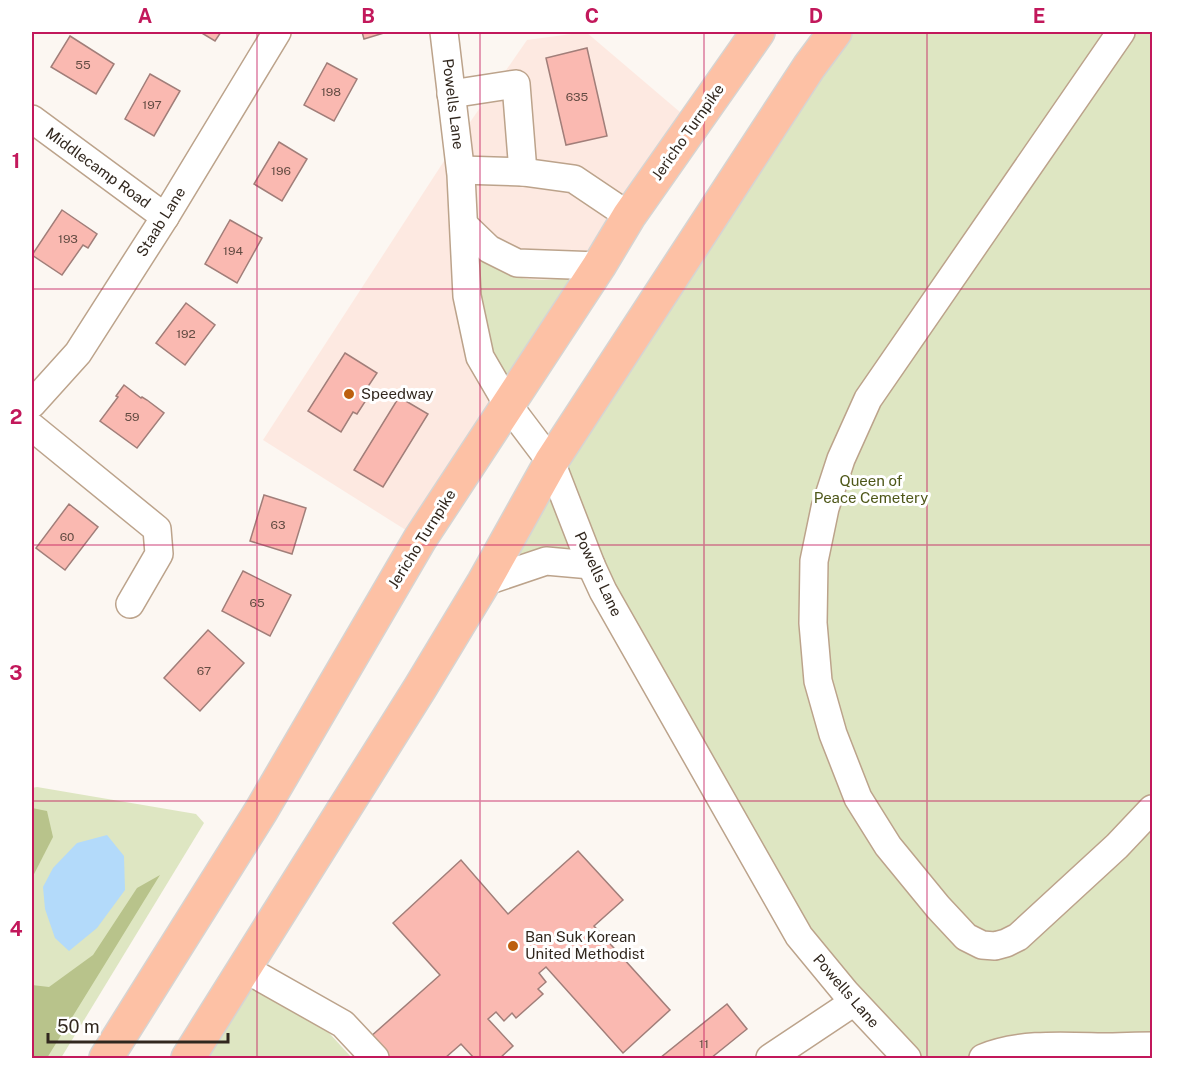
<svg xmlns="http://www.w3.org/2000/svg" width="1184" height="1090" font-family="'Public Sans',sans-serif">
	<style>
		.commercial { fill: #fde9e1 }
		.green { fill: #dee6c2 }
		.forest { fill: #b8c38b }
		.water { fill: #b3dafa }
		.building { fill: #fab9b1; stroke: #a17e79; stroke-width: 1.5 }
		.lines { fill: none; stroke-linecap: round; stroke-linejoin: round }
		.minor-casing { stroke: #bca38b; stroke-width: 30 }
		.major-casing { stroke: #d6d4d2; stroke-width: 36 }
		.minor { stroke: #fff; stroke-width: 27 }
		.major { stroke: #fdc1a5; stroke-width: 33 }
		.grid { fill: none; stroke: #c2185b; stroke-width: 1.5; stroke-opacity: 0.55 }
		.poi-dot { fill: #bc5f0e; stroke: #fff; stroke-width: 2 }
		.labels { text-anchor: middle; stroke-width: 6; stroke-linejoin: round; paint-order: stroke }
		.number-label { font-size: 12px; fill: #634c43 }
		.street-label { font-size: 15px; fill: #31271e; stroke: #fff }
		.poi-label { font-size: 15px; fill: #31271e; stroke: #fff; text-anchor: start }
		.park-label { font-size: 15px; fill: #4e5719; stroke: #fff }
		.neatline { fill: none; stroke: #c2185b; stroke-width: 2 }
		.grid-label { font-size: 20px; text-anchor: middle; font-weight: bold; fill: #c2185b }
	</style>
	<rect width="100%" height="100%" fill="#fcf7f2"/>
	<path class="commercial" d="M586,32L694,124L420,539L263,440L457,141L527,40Z"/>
	<g class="green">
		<path d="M835,32H1152V1058H907L846,993L603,591L551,462Z"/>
		<path d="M474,247C481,254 489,264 498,269C523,284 550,280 577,277L506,387L487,352Z"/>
		<path d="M550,474L582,560L491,576Z"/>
		<path d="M37,787L196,814L204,823L61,1058H32V788Z"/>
		<path d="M236,981L320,1023L352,1058H188Z"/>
	</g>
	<g class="forest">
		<path d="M32,808L47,811L53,837L32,878Z"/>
		<path d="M160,875L47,1058H32V985L49,987L93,955L137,888Z"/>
	</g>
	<path class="water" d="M107,835L124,856L125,890L97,928L69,951L55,938L45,909L43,887L53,868L77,843Z"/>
	<g class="building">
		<path d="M200,32H221L215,41Z"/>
		<path d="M362,32H384V33L364,39Z"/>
		<path d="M70,36L114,64L96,94L51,67Z"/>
		<path d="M587,48L607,136L566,145L546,58Z"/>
		<path d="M327,63L357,79L334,121L304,105Z"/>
		<path d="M150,74L180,91L154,136L125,119Z"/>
		<path d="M279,142L307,159L282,201L254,184Z"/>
		<path d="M62,210L97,234L88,248L83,245L62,275L32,255Z"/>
		<path d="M230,220L262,238L237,283L205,264Z"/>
		<path d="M186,303L215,325L185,365L156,343Z"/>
		<path d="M345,353L377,373L365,391L370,394L357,414L353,412L341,432L308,411Z"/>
		<path d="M124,385L141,398L142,397L147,400L164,413L137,448L100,421L118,397L116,396Z"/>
		<path d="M399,397L428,414L383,487L354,470Z"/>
		<path d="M264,495L306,508L292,554L250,541Z"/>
		<path d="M69,504L98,527L65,570L36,548Z"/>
		<path d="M243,571L291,595L270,636L222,611Z"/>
		<path d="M208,630L244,663L200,711L164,678Z"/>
		<path d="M578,851L623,900L594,926L670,1010L623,1053L546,967L539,973L546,982L538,989L543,994L516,1018L512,1013L504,1021L496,1012L488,1019L513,1046L500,1058H474L461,1044L445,1058H387L369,1038L440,975L393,923L461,860L508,914Z"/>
		<path d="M727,1004L747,1029L711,1058H660Z"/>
	</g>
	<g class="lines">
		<defs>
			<g id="minor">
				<path d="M444,32L461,175L467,296L480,357L508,405L551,462L591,565L603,591L799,936L846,993L907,1058"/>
				<path d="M1121,32L868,399L841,459L825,508L814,561L813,623L818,681L833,734L858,798L888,846L938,907L966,937L982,945L995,946L1006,943L1018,937L1117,846L1152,809"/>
				<path d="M451,94L516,84L523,172"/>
				<path d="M32,119L165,217"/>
				<path d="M461,170L523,172L574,179L629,216"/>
				<path d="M464,225L489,249L517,263L599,266"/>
				<path d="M32,404L78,353L165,217L277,32"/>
				<path d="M32,427L157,529L159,554L130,604"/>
				<path d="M484,582L546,561L591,565"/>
				<path d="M244,968L343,1024L375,1058"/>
				<path d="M770,1058L854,1002"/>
				<path d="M983,1058C1019,1043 1063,1046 1102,1047C1119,1047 1136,1046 1152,1046"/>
			</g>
			<g id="major">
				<path d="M106,1058L261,811L420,539L599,266L629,216L758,32"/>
				<path d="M188,1058L420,688L484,582L551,462L809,67L835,32"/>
			</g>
		</defs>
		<use href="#minor" class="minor-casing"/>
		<use href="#major" class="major-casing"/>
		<use href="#minor" class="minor"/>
		<use href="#major" class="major"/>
	</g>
	<path class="grid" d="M257,32V1058M480,32V1058M704,32V1058M927,32V1058M32,289H1152M32,545H1152M32,801H1152"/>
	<g class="poi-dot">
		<circle cx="349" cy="394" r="6"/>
		<circle cx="513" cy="946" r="6"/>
	</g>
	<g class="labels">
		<g class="number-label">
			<text x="83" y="69">55</text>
			<text x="331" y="96">198</text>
			<text x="577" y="101">635</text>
			<text x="152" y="109">197</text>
			<text x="281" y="175">196</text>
			<text x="68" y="243">193</text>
			<text x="233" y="255">194</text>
			<text x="186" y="338">192</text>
			<text x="132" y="421">59</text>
			<text x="278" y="529">63</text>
			<text x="67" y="541">60</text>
			<text x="257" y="607">65</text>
			<text x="204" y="675">67</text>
			<text x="704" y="1048">11</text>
		</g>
		<g class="street-label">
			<text transform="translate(453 104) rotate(83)" y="5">Powells Lane</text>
			<text transform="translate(688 132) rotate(-55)" y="5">Jericho Turnpike</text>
			<text transform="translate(98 168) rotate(36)" y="5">Middlecamp Road</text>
			<text transform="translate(161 222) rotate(-58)" y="5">Staab Lane</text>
			<text transform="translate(422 539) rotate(-58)" y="5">Jericho Turnpike</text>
			<text transform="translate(598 574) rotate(65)" y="5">Powells Lane</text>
			<text transform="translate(846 991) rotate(49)" y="5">Powells Lane</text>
		</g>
		<g class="poi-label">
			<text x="361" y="399">Speedway</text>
			<text x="525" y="942">Ban Suk Korean<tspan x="525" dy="17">United Methodist</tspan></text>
		</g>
		<g class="park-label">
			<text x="871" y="486">Queen of<tspan x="871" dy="17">Peace Cemetery</tspan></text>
		</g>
	</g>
	<rect width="1184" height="1090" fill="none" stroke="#ffffff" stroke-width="66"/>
	<path d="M48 1033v9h180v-9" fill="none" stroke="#31271e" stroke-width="3"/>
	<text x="57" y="1033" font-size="18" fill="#31271e" stroke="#ffffff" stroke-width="4.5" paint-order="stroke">50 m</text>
	<rect x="33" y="33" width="1118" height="1024" class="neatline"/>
	<g class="grid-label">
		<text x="145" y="23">A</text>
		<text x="368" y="23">B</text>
		<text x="592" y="23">C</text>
		<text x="816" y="23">D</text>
		<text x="1039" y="23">E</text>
		<text x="16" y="168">1</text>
		<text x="16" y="424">2</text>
		<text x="16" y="680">3</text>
		<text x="16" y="936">4</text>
	</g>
</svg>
